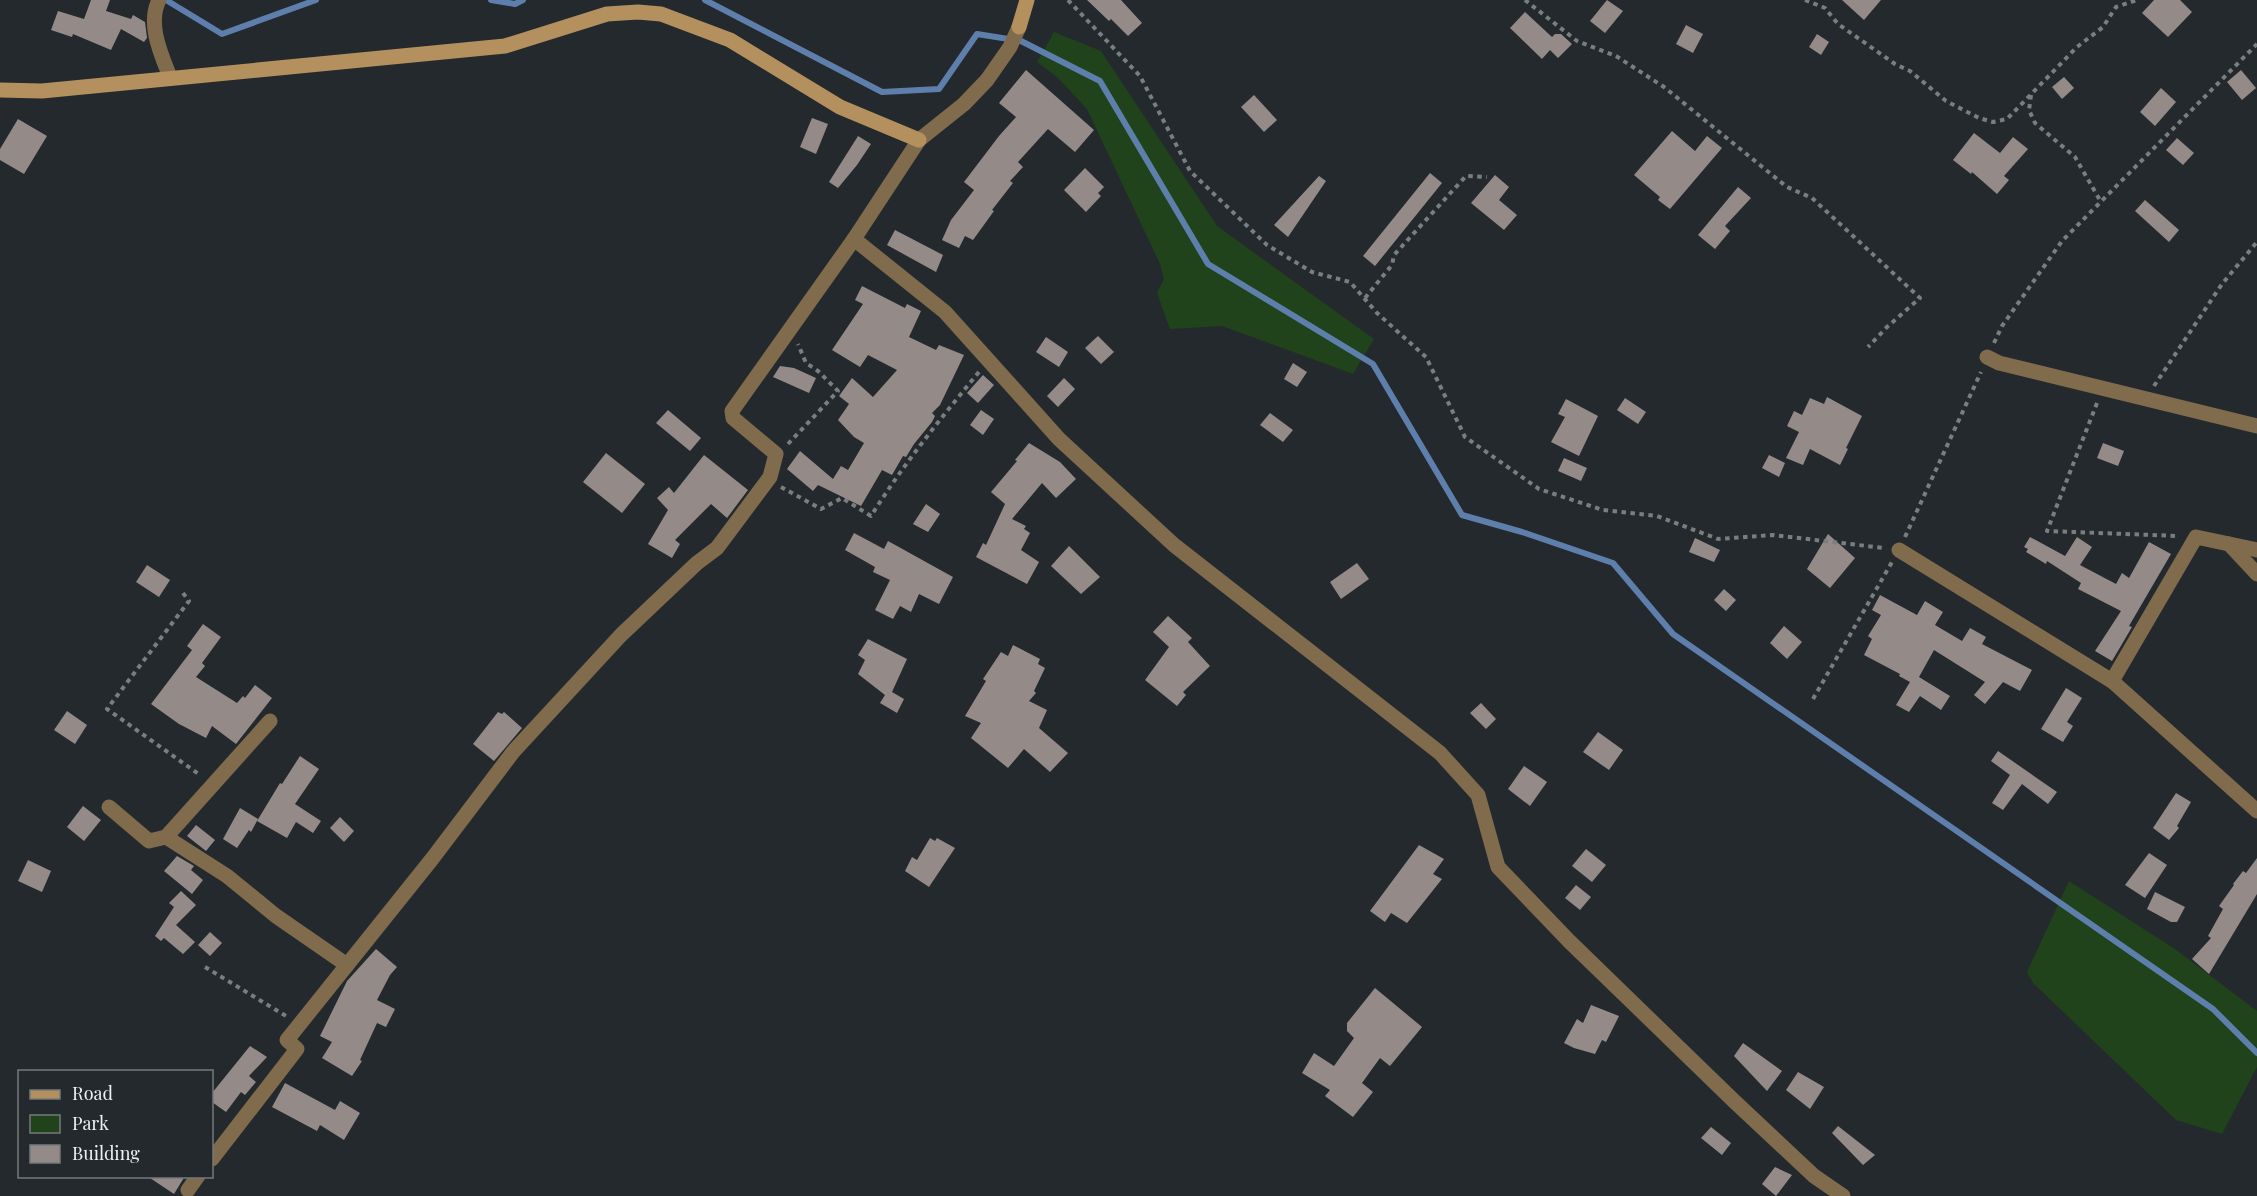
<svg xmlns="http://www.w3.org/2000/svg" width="2257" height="1196" font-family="'Playfair Display',serif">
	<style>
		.green { fill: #20431c }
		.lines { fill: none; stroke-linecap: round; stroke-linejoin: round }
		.stream { stroke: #5e7fac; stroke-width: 6 }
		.building { fill: #948b89 }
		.path { stroke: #797e81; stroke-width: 4; stroke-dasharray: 4.5 4.5; stroke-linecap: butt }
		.street { stroke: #806b4c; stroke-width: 15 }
		.secondary { stroke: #b3905e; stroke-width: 15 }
	</style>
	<rect width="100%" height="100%" fill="#24292d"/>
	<g class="green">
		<path d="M1054,32L1101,51L1217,226L1374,339L1353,374L1222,326L1170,329L1157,293L1164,279L1160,264L1087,109L1057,77L1037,62Z"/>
		<path d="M2069,881L2175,949L2257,1011V1067L2222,1134L2176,1120L2033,983L2027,972Z"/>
	</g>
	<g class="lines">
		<g class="stream">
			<path d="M166,0L222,34L316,0"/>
			<path d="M491,0L515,4L523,0"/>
			<path d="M705,0L882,92L939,89L977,34L1021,41L1100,81L1208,264L1373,364L1462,515L1522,532L1613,563L1673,634L2213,1009L2257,1053"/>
		</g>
	</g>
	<g class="building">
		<path d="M91,0H110L106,11L131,19L133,15L145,22L147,38L144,42L121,29L111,50L73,34L72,37L51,30L58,11L84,19Z"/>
		<path d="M1087,0H1121L1142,23L1128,36L1111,19L1109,21Z"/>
		<path d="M1607,0L1623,11L1605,33L1590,21Z"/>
		<path d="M1842,0H1881L1864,20Z"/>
		<path d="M2154,0H2180L2192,12L2168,37L2142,13Z"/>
		<path d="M1525,12L1552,37L1555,34H1561L1572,44L1558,58L1550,50L1542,59L1510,28Z"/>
		<path d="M1686,25L1703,34L1693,53L1676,44Z"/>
		<path d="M1817,34L1829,42L1821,55L1809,47Z"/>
		<path d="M1026,70L1094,130L1075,152L1048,129L1018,162L1023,167L1010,181L1013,183L992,210L994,211L973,240L965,236L959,248L942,240L951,220L974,190L964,182L999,136L1016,117L999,103Z"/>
		<path d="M2241,70L2256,88L2242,100L2227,82Z"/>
		<path d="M2064,77L2074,88L2062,99L2052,87Z"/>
		<path d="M2161,88L2176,102L2155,126L2140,112Z"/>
		<path d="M1254,95L1277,120L1264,132L1241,107Z"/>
		<path d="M812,118L828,124L816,154L800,147Z"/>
		<path d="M18,119L47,136L24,174L0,160V149Z"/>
		<path d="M1672,131L1695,151L1707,136L1722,148L1670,209L1658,200L1660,197L1634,175Z"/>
		<path d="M1974,133L2000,153L2013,137L2028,149L2004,176L2009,180L1997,194L1972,172L1971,174L1953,160Z"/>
		<path d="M858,136L871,144L857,165L838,188L829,182Z"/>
		<path d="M2177,138L2194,153L2183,165L2166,150Z"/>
		<path d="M1085,168L1104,187L1098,193L1101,196L1086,212L1064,190Z"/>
		<path d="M1430,173L1442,183L1375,266L1363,256Z"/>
		<path d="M1495,175L1509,187L1499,200L1517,215L1504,230L1471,203Z"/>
		<path d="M1319,176L1326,181L1288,237L1274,225Z"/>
		<path d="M1738,187L1751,198L1725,226L1730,231L1715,249L1698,235Z"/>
		<path d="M2145,200L2179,230L2169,242L2135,211Z"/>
		<path d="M895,230L943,255L936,272L887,245Z"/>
		<path d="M862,286L905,308L907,304L921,311L909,337L936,350L939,345L964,355L940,405L932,413L935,416L932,422L914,444L906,457L903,456L892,475L882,470L861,506L818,485L813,491L787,469L800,451L833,479L841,466L848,470L864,443L854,437L838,420L849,404L839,396L852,378L873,397L897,370L868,355L860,367L832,350L863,304L855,300Z"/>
		<path d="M1098,336L1114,352L1101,364L1085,348Z"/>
		<path d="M1046,337L1068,352L1059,367L1036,352Z"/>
		<path d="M1293,363L1307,372L1297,387L1284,379Z"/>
		<path d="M780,366L794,368L816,378L809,393L773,377Z"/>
		<path d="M983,375L994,385L978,403L967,393Z"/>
		<path d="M1064,378L1075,389L1058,407L1047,396Z"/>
		<path d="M1827,397L1862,416L1846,448L1848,449L1840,465L1810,449L1803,465L1786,458L1799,432L1787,426L1794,411L1802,415L1810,398L1824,404Z"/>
		<path d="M1625,398L1646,412L1638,424L1617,410Z"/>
		<path d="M1566,399L1598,416L1579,456L1551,442L1565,417L1558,414Z"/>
		<path d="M668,410L701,438L690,451L656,423Z"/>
		<path d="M981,410L994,419L983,435L970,425Z"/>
		<path d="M1270,413L1293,430L1283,442L1260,425Z"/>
		<path d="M1029,443L1060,462L1076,479L1056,498L1042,483L1012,519L1026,526L1024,529L1030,533L1021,550L1039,562L1027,584L976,557L983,543L986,545L1005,504L991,492L1017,461L1015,460Z"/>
		<path d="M2103,443L2124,451L2118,466L2097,458Z"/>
		<path d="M606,453L645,484L622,513L583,482Z"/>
		<path d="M704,455L748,490L727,518L711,504L675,540L680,544L672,558L648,544L668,510L657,498L669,487L674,493Z"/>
		<path d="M1769,455L1785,463L1779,477L1762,468Z"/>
		<path d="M1564,458L1587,468L1581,481L1558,471Z"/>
		<path d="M926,504L940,514L928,532L913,524Z"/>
		<path d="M854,533L884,549L888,541L953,577L939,604L919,594L911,612L900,606L893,619L875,610L890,580L873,572L875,567L845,550Z"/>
		<path d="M1828,534L1855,558L1830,588L1807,569Z"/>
		<path d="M2030,537L2065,556L2077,537L2092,547L2080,565L2116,584L2122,573L2129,578L2149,542L2171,554L2129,626L2132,627L2112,661L2095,651L2121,611L2078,589L2081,583L2047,561L2046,564L2026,552L2028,549L2024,547Z"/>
		<path d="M1695,538L1720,550L1714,562L1689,552Z"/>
		<path d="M1069,546L1100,577L1081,594L1051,566Z"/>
		<path d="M1357,563L1369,579L1341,599L1330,582Z"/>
		<path d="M147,565L170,580L159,597L136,582Z"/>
		<path d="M1724,589L1736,600L1726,611L1714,600Z"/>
		<path d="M1880,595L1917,615L1925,601L1943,612L1935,625L1962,641L1970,628L1986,637L1982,644L2032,670L2020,691L2003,682L1985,704L1974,695L1985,682L1934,650L1919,677L1950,696L1941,710L1920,696L1909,712L1896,705L1910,682L1899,676L1900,674L1864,655L1872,639L1868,636L1881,615L1872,610Z"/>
		<path d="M1168,616L1192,638L1188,642L1210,666L1183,692L1186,695L1177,706L1145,680L1169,647L1153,632Z"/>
		<path d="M203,624L221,637L202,663L205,666L196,677L237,703L243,696L245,698L255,685L272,698L236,744L212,726L206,738L179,724L151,704L192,650L187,646Z"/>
		<path d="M1784,626L1802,642L1787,659L1770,643Z"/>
		<path d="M868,639L907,659L892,692L904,699L897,713L880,703L885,695L858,674L865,660L858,655Z"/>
		<path d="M1013,645L1040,659L1038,664L1045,668L1034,691L1036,693L1029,701L1047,710L1039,728L1068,753L1050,772L1024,749L1008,768L971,738L981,723L965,716L986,681L983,679L1001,652L1008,656Z"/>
		<path d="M2066,688L2082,698L2067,722L2073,726L2063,742L2041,729Z"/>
		<path d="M1481,703L1496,719L1486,729L1470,713Z"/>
		<path d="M67,711L87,725L75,744L54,730Z"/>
		<path d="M498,712L502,714L504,712L522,728L494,761L473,744Z"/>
		<path d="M1598,732L1623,750L1609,770L1583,752Z"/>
		<path d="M1998,751L2057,792L2048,804L2022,784L2003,810L1992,803L2010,775L1991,761Z"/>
		<path d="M300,756L319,769L295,804L321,821L313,833L296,822L287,838L257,821L280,783L282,784Z"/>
		<path d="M1524,766L1547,782L1530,806L1508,789Z"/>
		<path d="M2176,793L2191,802L2177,826L2179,828L2169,840L2153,828Z"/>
		<path d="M83,806L101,820L84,841L67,827Z"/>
		<path d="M240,808L258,819L251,832L249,830L237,848L223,839Z"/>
		<path d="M340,817L354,831L344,842L330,828Z"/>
		<path d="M196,825L215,840L206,851L187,836Z"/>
		<path d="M930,838L935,841L937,838L955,848L929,887L905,871L912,857L917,860Z"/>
		<path d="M1419,845L1444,859L1433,874L1442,879L1407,923L1391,913L1385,922L1370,911Z"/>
		<path d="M1586,849L1606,865L1592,882L1572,866Z"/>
		<path d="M2149,853L2167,865L2145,898L2125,885Z"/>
		<path d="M177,856L194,866L191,870L203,880L192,894L164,871Z"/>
		<path d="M2257,858V894L2209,974L2192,959L2211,938L2208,936L2223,909L2219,906L2234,885L2233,884L2243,871L2246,873Z"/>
		<path d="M28,860L51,871L42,892L18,881Z"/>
		<path d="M1576,885L1591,897L1580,910L1565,898Z"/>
		<path d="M181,891L196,905L176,925L195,942L183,954L164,938L161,941L155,936L174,907L169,903Z"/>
		<path d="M2155,892L2185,907L2177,922H2171L2147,909Z"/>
		<path d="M210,932L222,943L210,956L198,945Z"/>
		<path d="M376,949L397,967L390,975L377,1000L395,1009L386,1027L377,1023L360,1060L362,1061L352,1076L322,1058L332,1042L320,1036L347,981Z"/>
		<path d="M1375,988L1422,1027L1390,1066L1380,1058L1362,1083L1373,1092L1353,1117L1325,1096L1330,1090L1302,1073L1314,1053L1334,1066L1354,1038L1347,1031V1023Z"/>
		<path d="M1591,1005L1619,1016L1606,1042L1602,1040L1595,1054L1574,1048L1564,1043L1577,1019L1583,1023Z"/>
		<path d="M1743,1043L1782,1071L1767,1091L1734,1056Z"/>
		<path d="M250,1046L267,1057L249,1076L256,1082L245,1095L241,1092L226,1112L212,1102V1093Z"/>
		<path d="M1798,1072L1824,1087L1810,1109L1786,1090Z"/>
		<path d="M285,1083L335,1110L340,1101L360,1113L344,1140L320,1125L317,1131L272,1107Z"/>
		<path d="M1838,1126L1875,1155L1863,1165L1832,1133Z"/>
		<path d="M1711,1127L1731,1143L1722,1155L1701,1138Z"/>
		<path d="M1775,1167L1792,1175L1776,1196L1762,1184Z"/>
		<path d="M147,1176H185L174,1194Z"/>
	</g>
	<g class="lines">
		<g class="path">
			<path d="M1068,0L1140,76L1190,171L1267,245L1312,272L1350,282L1377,313L1426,357L1465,437L1539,489L1603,510L1657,516L1718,539L1773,535L1884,548"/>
			<path d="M1525,0L1577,41L1616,56L1664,87L1787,187L1812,198L1920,298L1887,327L1868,347"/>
			<path d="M1805,0L1825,8L1838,24L1895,64L1910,71L1946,101L1979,118L1993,122L2007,119L2077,47L2103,27L2116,7L2137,0"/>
			<path d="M2031,95L2029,110L2035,123L2075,157L2101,202"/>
			<path d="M1365,298L1392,265L1394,255L1466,176L1487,177"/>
			<path d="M1994,343L2002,326L2062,241L2257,44"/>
			<path d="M2154,386L2222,284L2257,242"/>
			<path d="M2097,403L2047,531L2178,536"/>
			<path d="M788,444L838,391L818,371L806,363L798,344"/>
			<path d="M781,487L821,509L842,498L871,516C903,465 940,419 979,372"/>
			<path d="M1905,537L1981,372"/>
			<path d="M183,593L189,601L107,709L200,775"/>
			<path d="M1813,699L1892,562"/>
			<path d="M205,967L286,1016"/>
		</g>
		<g class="street">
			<path d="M159,0C147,24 161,54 170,77"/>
			<path d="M854,239L945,312L1059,439L1174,545L1440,753L1478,795L1498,867L1569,941L1734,1101L1814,1176L1843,1196"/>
			<path d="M1987,357L1999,363L2257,426"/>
			<path d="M2229,544L2257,574"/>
			<path d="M1899,550L2112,681L2257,811"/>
			<path d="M2112,681L2196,537L2257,550"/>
			<path d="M109,807L149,841L166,837L227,876L276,916L347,965"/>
			<path d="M166,837L270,721"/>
			<path d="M212,1159L297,1049L287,1040L432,859L513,752L621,635L697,563L717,548L770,477L776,454L733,418L732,411L854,239L919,140L964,104L987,80L1010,47L1019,27"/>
			<path d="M188,1190L198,1176"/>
		</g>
		<g class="secondary">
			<path d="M1019,27L1027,0"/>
			<path d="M0,90L42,91L505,46L607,14L638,12L661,14L730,40L840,107L919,140"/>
		</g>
	</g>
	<rect x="18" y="1070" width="195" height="108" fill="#24292d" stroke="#74797c" stroke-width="1.5"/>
	<rect x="30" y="1090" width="30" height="9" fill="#b3905e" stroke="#74797c" stroke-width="1.5"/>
	<text x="72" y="1100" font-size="18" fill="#ecf0f3">Road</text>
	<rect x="30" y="1115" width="30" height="18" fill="#20431c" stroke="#74797c" stroke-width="1.5"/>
	<text x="72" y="1130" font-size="18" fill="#ecf0f3">Park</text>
	<rect x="30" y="1145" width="30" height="18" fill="#948b89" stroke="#74797c" stroke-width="1.5"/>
	<text x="72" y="1160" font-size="18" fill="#ecf0f3">Building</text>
</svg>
